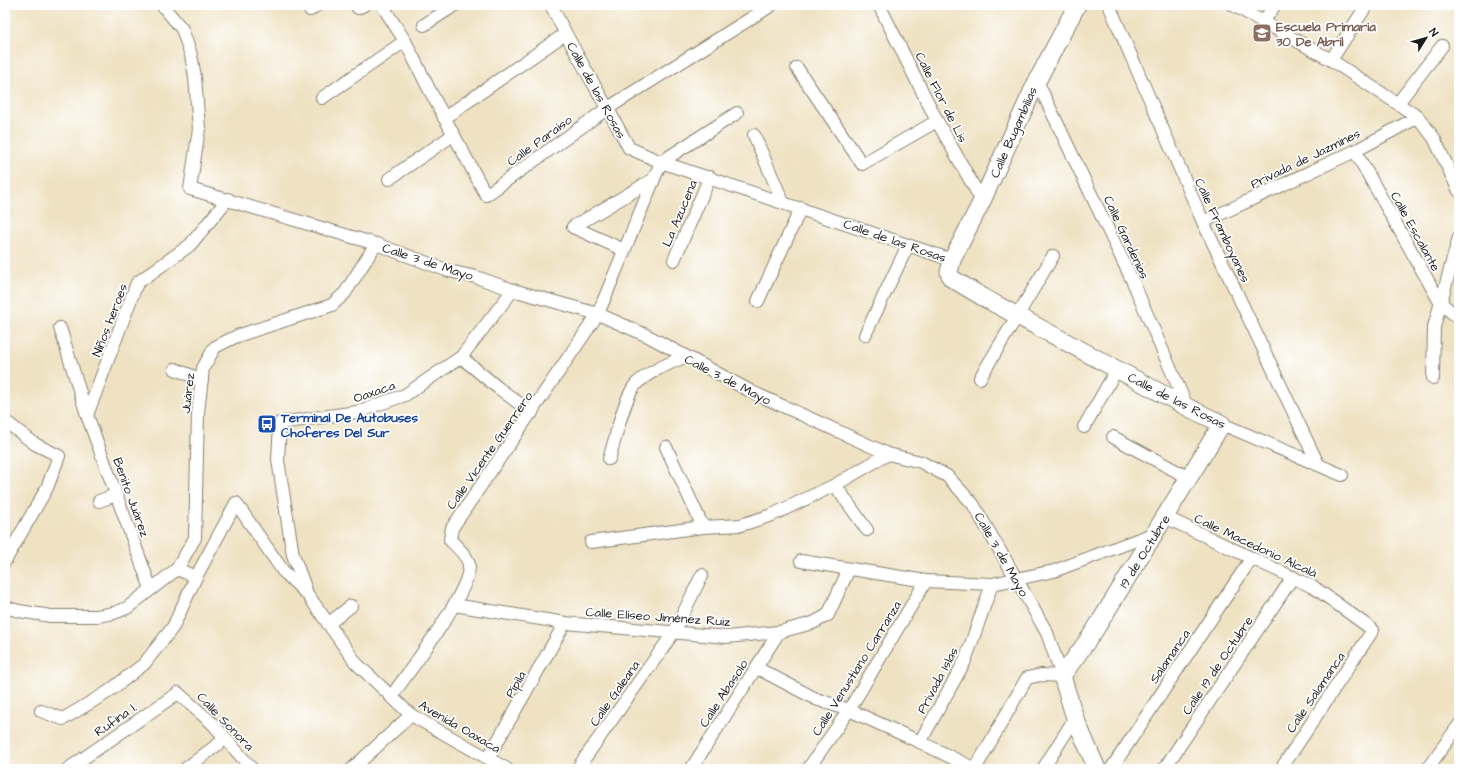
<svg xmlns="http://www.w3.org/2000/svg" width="1464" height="774" font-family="'Architects Daughter',sans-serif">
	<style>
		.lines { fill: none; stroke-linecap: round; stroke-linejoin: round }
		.street-casing { stroke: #867f70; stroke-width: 14 }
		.secondary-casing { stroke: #867f70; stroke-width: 19 }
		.street { stroke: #fff; stroke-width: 12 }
		.secondary { stroke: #fff; stroke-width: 17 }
		.labels { text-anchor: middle; stroke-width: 3.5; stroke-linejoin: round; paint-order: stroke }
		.education-label { font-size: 13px; font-weight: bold; fill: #785e54; stroke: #fff; text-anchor: start }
		.street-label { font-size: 13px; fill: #1c1c1c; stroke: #fff }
		.transit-label { font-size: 13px; font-weight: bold; fill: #164399; stroke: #fff; text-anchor: start }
	</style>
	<rect width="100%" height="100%" fill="#fff"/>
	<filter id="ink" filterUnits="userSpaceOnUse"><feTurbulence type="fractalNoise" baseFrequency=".025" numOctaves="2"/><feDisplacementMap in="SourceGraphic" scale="8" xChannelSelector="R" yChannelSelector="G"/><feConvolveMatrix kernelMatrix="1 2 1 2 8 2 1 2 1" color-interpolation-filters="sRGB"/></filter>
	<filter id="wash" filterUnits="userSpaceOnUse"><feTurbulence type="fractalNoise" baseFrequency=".012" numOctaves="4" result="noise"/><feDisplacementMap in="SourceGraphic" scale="16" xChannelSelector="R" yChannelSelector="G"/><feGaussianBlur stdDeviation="0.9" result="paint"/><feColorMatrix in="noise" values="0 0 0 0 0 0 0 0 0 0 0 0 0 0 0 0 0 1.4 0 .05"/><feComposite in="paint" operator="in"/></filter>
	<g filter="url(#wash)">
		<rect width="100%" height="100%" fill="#efe2c3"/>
	</g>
	<g filter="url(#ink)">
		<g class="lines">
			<defs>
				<g id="street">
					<path d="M162,5L182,29L191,55L195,77L199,129L190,189L376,244L449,271L476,277L513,290L598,314L648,336L752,392L888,454L921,462L947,476L973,504L1017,580L1047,633L1062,676L1041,675L1027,678L975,769"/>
					<path d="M356,5L358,8L364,5"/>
					<path d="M382,5L405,41L428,87L486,195L608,108L772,5"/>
					<path d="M551,5C575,54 604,100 629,148L661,162L952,260"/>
					<path d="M879,5L937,121L982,201"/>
					<path d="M1109,5L1203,222L1318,464"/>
					<path d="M1233,5L1331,60L1418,117L1434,138L1459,191"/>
					<path d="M310,10L317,5"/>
					<path d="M1263,22L1275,5"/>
					<path d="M424,25L455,5"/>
					<path d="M1331,60L1367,5"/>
					<path d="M797,68L862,164L937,121"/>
					<path d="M1037,81L1133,282L1187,407"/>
					<path d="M322,98L405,41"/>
					<path d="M1398,103L1442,46"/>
					<path d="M444,118L565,34"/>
					<path d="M754,135L783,202"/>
					<path d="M1355,151L1440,302L1459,319"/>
					<path d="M389,179L453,135"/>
					<path d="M1203,222L1355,151L1418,117"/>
					<path d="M573,227L654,179"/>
					<path d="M573,227L624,250"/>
					<path d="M674,260L710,177"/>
					<path d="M758,301L801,208"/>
					<path d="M60,328L87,415L151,589"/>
					<path d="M865,335L908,245"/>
					<path d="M461,357L497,387L532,413"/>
					<path d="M175,369L202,380"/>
					<path d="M980,378L1053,256"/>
					<path d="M1433,378L1434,327L1459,237"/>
					<path d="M87,415L137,283L190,245L228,199"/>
					<path d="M5,421L35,444L59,456L47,488L5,561"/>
					<path d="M1222,424L1342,475"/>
					<path d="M1084,427L1117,369"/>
					<path d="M1113,437L1189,478"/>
					<path d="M666,447L703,527"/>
					<path d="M609,459C615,441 624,397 636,384C650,371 668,364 684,357"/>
					<path d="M835,485L867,530"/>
					<path d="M99,501L116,495"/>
					<path d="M1165,517L1315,588L1373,630L1281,769"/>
					<path d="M591,542L703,527L741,525L772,515L835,485L888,454"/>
					<path d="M801,561L926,581L992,584L1054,571L1155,533"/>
					<path d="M177,569L195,538L198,413L203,368L215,347L237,336L332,305L345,293L376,244"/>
					<path d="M306,590L293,555L278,460L280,423L357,412L405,395L461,357L513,290"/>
					<path d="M454,605L565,623L727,637L757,634L779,632L813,623L828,615L849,569"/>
					<path d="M5,607L19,611L51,616H97L114,613L127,608L177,569L196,577"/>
					<path d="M328,624L351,606"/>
					<path d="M757,668L816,699L849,710L920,742L975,769"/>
					<path d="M391,697C408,672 471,592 469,565C468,556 456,546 450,540L452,528L598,314L661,162L737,113"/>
					<path d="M41,711L63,719L108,692L144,664L173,627L196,577L236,503L283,571L308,595L356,663L411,715L507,769"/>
					<path d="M920,742L965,661L992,584"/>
					<path d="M488,758L565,623"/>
					<path d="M68,769L178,693L213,724L252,769"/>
					<path d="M185,769L225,739"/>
					<path d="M352,769L411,715"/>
					<path d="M577,769L674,632L702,575"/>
					<path d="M691,769L779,632"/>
					<path d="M808,769L849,710L926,581"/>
					<path d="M1043,769L1075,718"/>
					<path d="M1111,769L1251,559"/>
					<path d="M1164,769L1293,577"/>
					<path d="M1427,769L1459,725"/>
				</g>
				<path id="secondary" d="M1077,5L1037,81L982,201L952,260L949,272L951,278L986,299L1187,407L1222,424L1093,633L1062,676L1075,718L1097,769"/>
			</defs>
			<use href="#street" class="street-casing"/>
			<use href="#secondary" class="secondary-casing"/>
			<use href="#street" class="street"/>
			<use href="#secondary" class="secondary"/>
		</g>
	</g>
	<defs>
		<symbol id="school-square" viewBox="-11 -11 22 22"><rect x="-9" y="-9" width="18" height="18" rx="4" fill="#8d6e63" stroke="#fff"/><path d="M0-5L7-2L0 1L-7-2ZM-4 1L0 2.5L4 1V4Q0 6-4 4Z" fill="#fff"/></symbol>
		<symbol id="bus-square" viewBox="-11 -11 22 22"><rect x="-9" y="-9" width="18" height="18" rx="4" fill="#1a4fb4" stroke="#fff"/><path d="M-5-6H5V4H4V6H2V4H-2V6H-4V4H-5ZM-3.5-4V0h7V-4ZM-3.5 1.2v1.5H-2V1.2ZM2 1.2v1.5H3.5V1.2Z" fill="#fff"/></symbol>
	</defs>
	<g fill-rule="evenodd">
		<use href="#school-square" x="1251" y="22" width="22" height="22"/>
		<use href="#bus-square" x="256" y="413" width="22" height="22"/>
	</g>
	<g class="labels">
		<g class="education-label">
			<text x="1276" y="31">Escuela Primaria<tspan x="1276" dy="15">30 De Abril</tspan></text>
		</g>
		<g class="street-label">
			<text transform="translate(597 90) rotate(61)" y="5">Calle de las Rosas</text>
			<text transform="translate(942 97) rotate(63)" y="5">Calle Flor de Lis</text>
			<text transform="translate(1013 132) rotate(-66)" y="5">Calle Bugambilias</text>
			<text transform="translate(539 140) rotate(-36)" y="5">Calle Paraíso</text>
			<text transform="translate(1305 158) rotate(-26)" y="5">Privada de Jazmines</text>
			<text transform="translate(679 213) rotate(-67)" y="5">La Azucena</text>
			<text transform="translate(1223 230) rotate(65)" y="5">Calle Framboyanes</text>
			<text transform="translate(1416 231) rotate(61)" y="5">Calle Escalante</text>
			<text transform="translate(1127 237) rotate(65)" y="5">Calle Gardenias</text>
			<text transform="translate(895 240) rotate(19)" y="5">Calle de las Rosas</text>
			<text transform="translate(428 261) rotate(18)" y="5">Calle 3 de Mayo</text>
			<text transform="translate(109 320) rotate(-69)" y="5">Niños heroes</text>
			<text transform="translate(728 379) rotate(27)" y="5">Calle 3 de Mayo</text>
			<text transform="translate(374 391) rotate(-19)" y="5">Oaxaca</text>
			<text transform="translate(187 393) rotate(-84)" y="5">Juárez</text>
			<text transform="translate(1177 400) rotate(27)" y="5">Calle de las Rosas</text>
			<text transform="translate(489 450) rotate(-55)" y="5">Calle Vicente Guerrero</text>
			<text transform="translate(132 497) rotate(70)" y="5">Benito Juárez</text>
			<text transform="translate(1256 545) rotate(25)" y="5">Calle Macedonio Alcalá</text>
			<text transform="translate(1144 551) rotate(-58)" y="5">19 de Octubre</text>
			<text transform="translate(1002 554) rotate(60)" y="5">Calle 3 de Mayo</text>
			<text transform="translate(658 616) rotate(4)" y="5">Calle Elíseo Jiménez Ruiz</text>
			<text transform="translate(1169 656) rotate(-56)" y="5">Salamanca</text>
			<text transform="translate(1217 665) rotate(-56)" y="5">Calle 19 de Octubre</text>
			<text transform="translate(856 668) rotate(-58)" y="5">Calle Venustiano Carranza</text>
			<text transform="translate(937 680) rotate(-62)" y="5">Privada Islas</text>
			<text transform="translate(515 684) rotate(-60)" y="5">Pípila</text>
			<text transform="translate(1315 692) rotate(-56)" y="5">Calle Salamanca</text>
			<text transform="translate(614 693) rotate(-55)" y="5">Calle Galeana</text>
			<text transform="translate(723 693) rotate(-57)" y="5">Calle Abasolo</text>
			<text transform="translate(115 719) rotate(-35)" y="5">Rufina l.</text>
			<text transform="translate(226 721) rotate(46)" y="5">Calle Sonora</text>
			<text transform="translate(460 726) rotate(30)" y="5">Avenida Oaxaca</text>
		</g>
		<g class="transit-label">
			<text x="281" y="422">Terminal De Autobuses<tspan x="281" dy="15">Choferes Del Sur</tspan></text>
		</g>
	</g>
	<rect width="1464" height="774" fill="none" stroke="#fff" stroke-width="20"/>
	<g transform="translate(1426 38) rotate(53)" stroke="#ffffff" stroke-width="3" paint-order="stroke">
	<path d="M0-3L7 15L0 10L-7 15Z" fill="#1c1c1c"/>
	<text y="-6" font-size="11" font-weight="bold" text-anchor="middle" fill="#1c1c1c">N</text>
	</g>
</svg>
